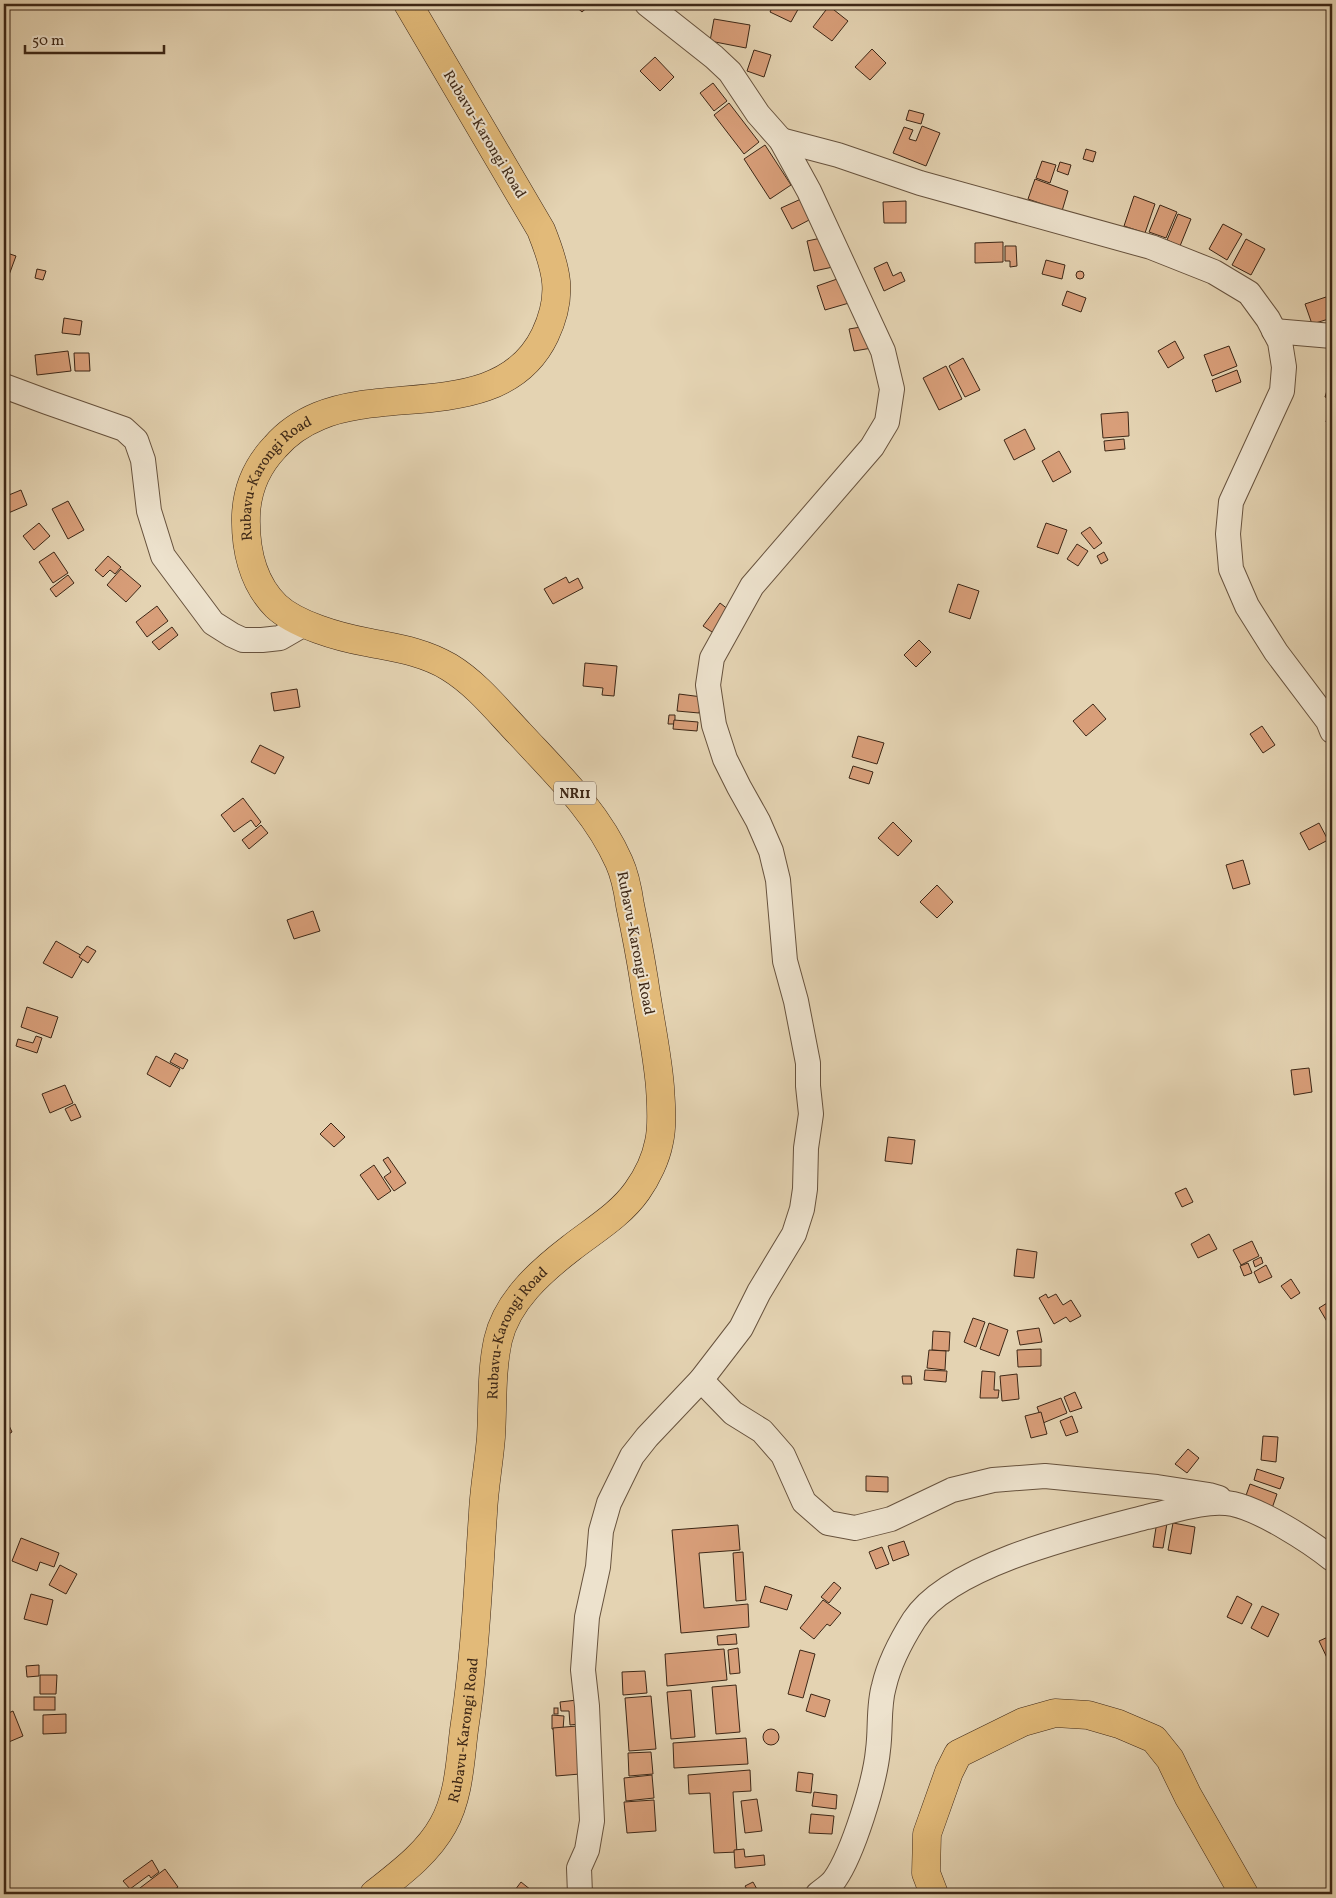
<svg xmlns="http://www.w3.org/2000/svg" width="1336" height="1898" font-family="Vollkorn,serif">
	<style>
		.building { fill: #d89e79; stroke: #3d2716 }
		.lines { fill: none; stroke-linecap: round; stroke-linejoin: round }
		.minor-casing { stroke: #67523d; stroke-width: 26 }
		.major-casing { stroke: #3d2716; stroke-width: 29 }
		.highway-casing { stroke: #3d2716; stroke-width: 29 }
		.minor { stroke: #ede2cd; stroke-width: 24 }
		.major { stroke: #e2ba79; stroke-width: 28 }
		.highway { stroke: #e2ba79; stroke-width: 28 }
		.labels { text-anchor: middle; stroke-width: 4; stroke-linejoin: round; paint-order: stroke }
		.shield { fill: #ede2cd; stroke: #725f4d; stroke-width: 1 }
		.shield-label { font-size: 14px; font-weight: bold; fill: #3d2716 }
		.street-label { font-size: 15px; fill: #3d2716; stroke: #ede2cd }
	</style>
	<rect width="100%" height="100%" fill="#e4d3b2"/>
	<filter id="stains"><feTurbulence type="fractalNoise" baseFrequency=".004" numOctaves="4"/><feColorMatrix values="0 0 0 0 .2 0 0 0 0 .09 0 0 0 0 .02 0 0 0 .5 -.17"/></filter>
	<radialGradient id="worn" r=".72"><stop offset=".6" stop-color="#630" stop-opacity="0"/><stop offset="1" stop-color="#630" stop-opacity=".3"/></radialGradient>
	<g class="building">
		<path d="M573,4H591L582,12Z"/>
		<path d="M774,4H801L791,22L770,12Z"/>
		<path d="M829,6L848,21L832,41L813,27Z"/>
		<path d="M714,19L750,25L746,48L710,41Z"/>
		<path d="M872,49L886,63L870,80L855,67Z"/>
		<path d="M754,50L771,55L764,77L747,71Z"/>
		<path d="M655,57L674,77L660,91L640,71Z"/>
		<path d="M713,83L727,101L714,111L700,93Z"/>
		<path d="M729,103L759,142L744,154L714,115Z"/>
		<path d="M909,110L924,114L921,124L906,120Z"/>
		<path d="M922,126L940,133L926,166L893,153L904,127L913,130L909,139L916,141Z"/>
		<path d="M765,145L791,185L770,199L744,159Z"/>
		<path d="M1086,149L1096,152L1093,162L1083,159Z"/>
		<path d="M1042,161L1056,165L1050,183L1036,178Z"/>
		<path d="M1060,162L1071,165L1068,175L1057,171Z"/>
		<path d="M1035,179L1068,191L1062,211L1028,199Z"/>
		<path d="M1134,196L1155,204L1145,233L1124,226Z"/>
		<path d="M801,199L811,219L792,229L781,208Z"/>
		<path d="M906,201V223H884L883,202Z"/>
		<path d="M1160,205L1177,212L1166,238L1149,232Z"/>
		<path d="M1178,214L1191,219L1180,246L1167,240Z"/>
		<path d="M1223,224L1242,234L1227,260L1209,249Z"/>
		<path d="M826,237L833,267L814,271L807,241Z"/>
		<path d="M1246,239L1265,249L1251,275L1232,265Z"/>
		<path d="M1003,242V262L975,263V243Z"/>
		<path d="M1005,246H1016L1017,266L1010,267V261H1005Z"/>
		<path d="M4,252L16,256L9,275L4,274Z"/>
		<path d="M1046,260L1065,265L1062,279L1042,274Z"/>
		<path d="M887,262L893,276L901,272L905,281L884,291L874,268Z"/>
		<path d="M37,269L46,271L43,280L35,278Z"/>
		<circle cx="1080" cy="275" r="4"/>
		<path d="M840,278L849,303L825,310L817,286Z"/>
		<path d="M1067,291L1086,298L1081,312L1062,305Z"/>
		<path d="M1332,295V318L1312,324L1305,304Z"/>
		<path d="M64,318L82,321L80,335L62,333Z"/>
		<path d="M867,326L872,348L854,351L849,329Z"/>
		<path d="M1175,341L1184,358L1168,368L1158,351Z"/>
		<path d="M1229,346L1237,366L1212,376L1204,355Z"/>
		<path d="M68,351L71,371L37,375L35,355Z"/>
		<path d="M74,353H89L90,371H75Z"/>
		<path d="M963,358L980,390L965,397L949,366Z"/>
		<path d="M946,366L962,399L939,410L923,378Z"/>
		<path d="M1237,370L1241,382L1216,392L1212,380Z"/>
		<path d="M1332,374V399L1325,397Z"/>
		<path d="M1330,406L1332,407V424L1326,422Z"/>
		<path d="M1128,412L1129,436L1103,438L1101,414Z"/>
		<path d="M1025,429L1035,449L1014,460L1004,440Z"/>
		<path d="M1124,439L1125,449L1105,451L1104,441Z"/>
		<path d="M1059,451L1071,472L1053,482L1042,461Z"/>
		<path d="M21,490L27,505L6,514L4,508V497Z"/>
		<path d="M68,501L84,530L68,539L52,509Z"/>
		<path d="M39,523L50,536L34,550L23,536Z"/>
		<path d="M1046,523L1067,530L1058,554L1037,547Z"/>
		<path d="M1090,527L1102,543L1094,549L1081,533Z"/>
		<path d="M1077,544L1088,551L1078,566L1067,559Z"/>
		<path d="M54,552L68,573L53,583L39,562Z"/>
		<path d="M1104,552L1108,560L1101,564L1097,556Z"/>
		<path d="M108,556L121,567L115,574L110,570L103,577L95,570Z"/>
		<path d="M121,569L141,586L126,602L107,585Z"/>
		<path d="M68,575L74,583L56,597L50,589Z"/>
		<path d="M566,577L569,583L578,578L583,588L553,604L544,589Z"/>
		<path d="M958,584L979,591L970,619L949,612Z"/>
		<path d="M720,603L729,610L718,636L703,626Z"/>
		<path d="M157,606L168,621L147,637L136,622Z"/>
		<path d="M172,627L178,635L159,650L152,642Z"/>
		<path d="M919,640L931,652L916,667L904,655Z"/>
		<path d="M585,663L617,666L614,696L602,695L603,688L583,686Z"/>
		<path d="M297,689L300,707L274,711L271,693Z"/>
		<path d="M679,694L702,697L699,713L677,711Z"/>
		<path d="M1093,704L1106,719L1086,736L1073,721Z"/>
		<path d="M669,715H675V724H668Z"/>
		<path d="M674,720L698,722L697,731L673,729Z"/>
		<path d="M1262,726L1275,745L1263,753L1250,734Z"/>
		<path d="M858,736L884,743L877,764L852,757Z"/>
		<path d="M260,745L284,757L275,774L251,762Z"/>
		<path d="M853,766L873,772L869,784L849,778Z"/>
		<path d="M243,798L261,822L256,827L251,820L234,832L221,815Z"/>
		<path d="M893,822L912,841L898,856L878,838Z"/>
		<path d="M1319,823L1328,840L1309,850L1300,833Z"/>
		<path d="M261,825L268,833L249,849L242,840Z"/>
		<path d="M1243,860L1250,884L1233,889L1226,865Z"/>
		<path d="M937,885L953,902L937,918L920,902Z"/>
		<path d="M313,911L320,931L294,939L287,920Z"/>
		<path d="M56,941L84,957L72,978L43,963Z"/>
		<path d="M87,946L96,951L88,963L79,957Z"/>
		<path d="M27,1007L58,1017L51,1038L21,1027Z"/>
		<path d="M36,1036L42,1038L37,1053L16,1046L18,1039L33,1043Z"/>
		<path d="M175,1053L188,1060L183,1069L170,1062Z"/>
		<path d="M156,1056L180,1069L170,1087L147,1074Z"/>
		<path d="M1309,1068L1312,1092L1294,1095L1291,1070Z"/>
		<path d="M65,1085L73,1103L50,1113L42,1094Z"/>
		<path d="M75,1104L81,1117L71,1121L65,1109Z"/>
		<path d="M331,1123L345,1137L334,1147L320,1134Z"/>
		<path d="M888,1137L915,1140L912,1164L885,1161Z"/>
		<path d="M388,1157L406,1183L394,1191L384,1177L391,1172L383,1160Z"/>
		<path d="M374,1165L391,1191L378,1200L360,1175Z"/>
		<path d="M1186,1188L1193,1202L1182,1207L1175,1193Z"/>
		<path d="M1209,1234L1217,1249L1198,1258L1191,1244Z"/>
		<path d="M1252,1241L1259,1256L1241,1265L1233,1250Z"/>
		<path d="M1017,1249L1037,1252L1034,1278L1014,1276Z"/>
		<path d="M1261,1257L1263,1263L1255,1267L1253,1261Z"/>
		<path d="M1248,1263L1252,1273L1244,1276L1240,1266Z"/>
		<path d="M1266,1265L1272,1277L1259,1283L1254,1272Z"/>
		<path d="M1291,1279L1300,1293L1291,1299L1281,1286Z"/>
		<path d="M1046,1294L1048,1298L1056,1294L1063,1305L1071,1300L1081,1316L1070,1322L1066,1317L1054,1324L1039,1298Z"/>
		<path d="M1332,1300V1330L1319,1308Z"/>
		<path d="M973,1318L985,1322L976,1347L964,1342Z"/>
		<path d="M989,1323L1008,1330L999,1356L980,1349Z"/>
		<path d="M1039,1328L1042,1342L1020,1345L1017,1331Z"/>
		<path d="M933,1331L950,1332L949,1351L932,1350Z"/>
		<path d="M1041,1349V1366L1018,1367L1017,1350Z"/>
		<path d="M929,1350L946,1351L945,1370L927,1368Z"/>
		<path d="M925,1370L947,1371L946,1382L924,1380Z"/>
		<path d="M982,1371L995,1372L994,1390H999L998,1398H980Z"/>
		<path d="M1017,1374L1019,1399L1002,1401L1000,1376Z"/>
		<path d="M902,1376H911L912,1384H903Z"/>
		<path d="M1075,1392L1082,1408L1070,1412L1064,1397Z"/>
		<path d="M1061,1398L1067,1413L1043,1423L1037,1407Z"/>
		<path d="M1041,1412L1047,1434L1031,1438L1025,1416Z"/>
		<path d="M4,1415L12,1432L4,1437Z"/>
		<path d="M1072,1416L1078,1432L1066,1436L1060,1421Z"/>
		<path d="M1263,1436L1278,1437L1276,1462L1261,1460Z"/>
		<path d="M1188,1449L1199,1458L1187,1473L1175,1464Z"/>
		<path d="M1257,1469L1284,1478L1280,1489L1254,1480Z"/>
		<path d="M866,1476L888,1477V1492L866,1491Z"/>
		<path d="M1250,1484L1277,1494L1270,1514L1243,1504Z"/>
		<path d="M1157,1521L1167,1523L1163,1548L1153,1547Z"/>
		<path d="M1173,1523L1195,1527L1191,1554L1168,1550Z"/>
		<path d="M738,1525L740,1550L699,1553L704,1608L748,1604L749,1627L681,1633L672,1530Z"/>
		<path d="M21,1538L59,1553L54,1567L40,1562L37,1571L12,1561Z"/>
		<path d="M904,1541L909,1555L893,1561L888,1546Z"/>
		<path d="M882,1547L889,1564L876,1569L869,1552Z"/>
		<path d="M743,1552L746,1600L736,1601L733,1553Z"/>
		<path d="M60,1565L77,1574L66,1594L49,1585Z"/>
		<path d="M834,1582L841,1588L829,1603L821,1597Z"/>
		<path d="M765,1586L792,1595L787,1610L760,1602Z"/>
		<path d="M31,1594L53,1600L47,1625L24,1619Z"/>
		<path d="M1237,1596L1252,1604L1242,1624L1227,1617Z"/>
		<path d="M823,1600L841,1613L830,1626L827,1624L814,1639L800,1628Z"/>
		<path d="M1262,1606L1279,1614L1268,1637L1251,1628Z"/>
		<path d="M736,1634L737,1644L718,1645L717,1636Z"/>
		<path d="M1328,1637L1332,1645V1660L1329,1662L1319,1641Z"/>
		<path d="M738,1648L740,1673L730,1674L728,1650Z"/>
		<path d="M724,1649L727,1680L667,1686L665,1654Z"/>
		<path d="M800,1650L815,1654L803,1698L788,1694Z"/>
		<path d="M39,1665V1676L27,1677L26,1666Z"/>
		<path d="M645,1671L647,1693L623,1695L622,1672Z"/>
		<path d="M40,1675H57L56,1694H40Z"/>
		<path d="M736,1685L740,1732L716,1734L712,1687Z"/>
		<path d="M691,1690L695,1737L671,1739L667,1692Z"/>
		<path d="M811,1694L830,1700L825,1717L806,1711Z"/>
		<path d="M651,1696L656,1749L629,1751L625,1698Z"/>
		<rect x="34" y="1697" width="21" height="13"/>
		<path d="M577,1700L579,1724L570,1725L569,1711H561L560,1702Z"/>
		<rect x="554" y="1708" width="4" height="6"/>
		<path d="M13,1711L23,1736L4,1744V1715Z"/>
		<path d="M66,1714V1733L43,1734V1715Z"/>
		<path d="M552,1715L564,1716L563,1730L552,1729Z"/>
		<path d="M577,1726L580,1774L556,1776L553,1728Z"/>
		<circle cx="771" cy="1737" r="8"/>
		<path d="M746,1738L748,1764L674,1768L673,1743Z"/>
		<path d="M651,1752L653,1774L629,1776L628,1753Z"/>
		<path d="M750,1770L751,1791L733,1792L737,1852L714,1853L710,1793L689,1794L688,1775Z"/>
		<path d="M798,1772L813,1774L811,1793L796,1791Z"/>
		<path d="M652,1775L654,1798L626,1801L624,1778Z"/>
		<path d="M814,1792L837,1795L836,1809L812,1806Z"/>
		<path d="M757,1799L762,1831L745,1833L741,1801Z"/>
		<path d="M654,1800L656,1831L627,1833L624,1802Z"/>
		<path d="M811,1814L834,1816L832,1834L809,1833Z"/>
		<path d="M744,1849L745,1857L764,1855L765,1865L735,1868L734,1850Z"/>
		<path d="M152,1860L159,1872L151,1878L149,1875L130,1889L123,1881Z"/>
		<path d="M165,1869L178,1887L168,1894H139L136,1891Z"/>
		<path d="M521,1882L536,1894H521L515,1890Z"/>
		<path d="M753,1882L758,1891L750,1894L745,1886Z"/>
	</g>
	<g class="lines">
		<defs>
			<g id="minor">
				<path d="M781,140L838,155L920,183L1151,247L1214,272L1249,293L1268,319L1280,342L1284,367L1282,391L1231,502L1228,534L1231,569L1247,606L1276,652L1328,721L1332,731"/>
				<path d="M1274,331L1332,336"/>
				<path d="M4,386L47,402L124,429L136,440L143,460L149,511L163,556L213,623L232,635L243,640H262L280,638L306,623"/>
				<path d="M701,1380L733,1413L762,1431L783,1455L804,1502L828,1523L855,1528L891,1519L952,1490L993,1480L1045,1476L1157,1487L1209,1495L1219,1498"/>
				<path d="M580,1894L579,1868L587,1850L592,1821L587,1706L583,1670L587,1617L598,1567L601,1531L609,1503L632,1456L647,1437L701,1380L741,1328L759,1292L794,1234L802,1209L805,1189L806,1148L811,1114L808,1086V1063L796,1001L785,961L778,880L771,851L758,821L739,787L725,759L714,725L708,685L712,658L752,586L872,447L887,422L892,389L883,351L809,191L781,140L758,114L730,72L714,57L647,4"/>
				<path d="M818,1894C823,1890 831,1885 835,1879C853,1853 875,1782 878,1750C881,1729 878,1706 884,1686C889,1664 902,1639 914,1620C950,1564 1085,1533 1147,1517C1173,1511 1206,1499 1233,1504C1261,1510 1310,1541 1332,1559"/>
			</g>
			<path id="major" d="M934,1894L926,1873L927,1834L949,1772L958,1754L1023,1722L1055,1713L1088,1715L1119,1724L1154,1739L1170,1759L1188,1796L1244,1894"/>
			<g id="highway">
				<path id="s1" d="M374,1894C399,1874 427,1854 443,1825C459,1797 460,1762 464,1730C475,1658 478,1586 483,1513C484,1488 489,1463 491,1437C493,1404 491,1372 498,1340C507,1301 541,1271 571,1248C594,1230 620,1215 637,1191C647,1177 656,1158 659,1142C663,1124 661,1105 660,1087C657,1051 649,1016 644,980C640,955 635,929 630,905C628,891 625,875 619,862C597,812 557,774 520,734C498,711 477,684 449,667C422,651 395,648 366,642C339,637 296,625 276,606C252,582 245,547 246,515C247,489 257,466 275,447C287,433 302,423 319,416C389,386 504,421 545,335C564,295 557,270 541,230L408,4"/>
			</g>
		</defs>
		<use href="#minor" class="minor-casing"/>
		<use href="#major" class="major-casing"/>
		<use href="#highway" class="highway-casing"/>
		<use href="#minor" class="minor"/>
		<use href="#major" class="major"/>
		<use href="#highway" class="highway"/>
	</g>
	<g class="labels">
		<rect class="shield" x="554" y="781.5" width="42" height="23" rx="4"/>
		<g class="shield-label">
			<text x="575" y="798">NR11</text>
		</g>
		<g class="street-label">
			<text transform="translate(485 134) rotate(59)" y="5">Rubavu-Karongi Road</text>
			<text dy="5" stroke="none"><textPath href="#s1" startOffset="1725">Rubavu-Karongi Road</textPath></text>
			<text transform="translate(636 943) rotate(79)" y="5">Rubavu-Karongi Road</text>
			<text dy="5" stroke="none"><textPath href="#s1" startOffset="601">Rubavu-Karongi Road</textPath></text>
			<text dy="5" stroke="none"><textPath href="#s1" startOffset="196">Rubavu-Karongi Road</textPath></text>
		</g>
	</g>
	<rect width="1336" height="1898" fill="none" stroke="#e4d3b2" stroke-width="20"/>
	<rect x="5" y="5" width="1326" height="1888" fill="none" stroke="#3d2716" stroke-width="2.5"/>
	<rect x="10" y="10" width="1316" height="1878" fill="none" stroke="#3d2716"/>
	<path d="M25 45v8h139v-8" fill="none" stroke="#3d2716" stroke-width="2.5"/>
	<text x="32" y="45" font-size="15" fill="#3d2716" stroke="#ede2cd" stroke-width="4" paint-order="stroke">50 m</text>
	<rect width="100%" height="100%" filter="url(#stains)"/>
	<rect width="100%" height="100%" fill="url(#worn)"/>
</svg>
